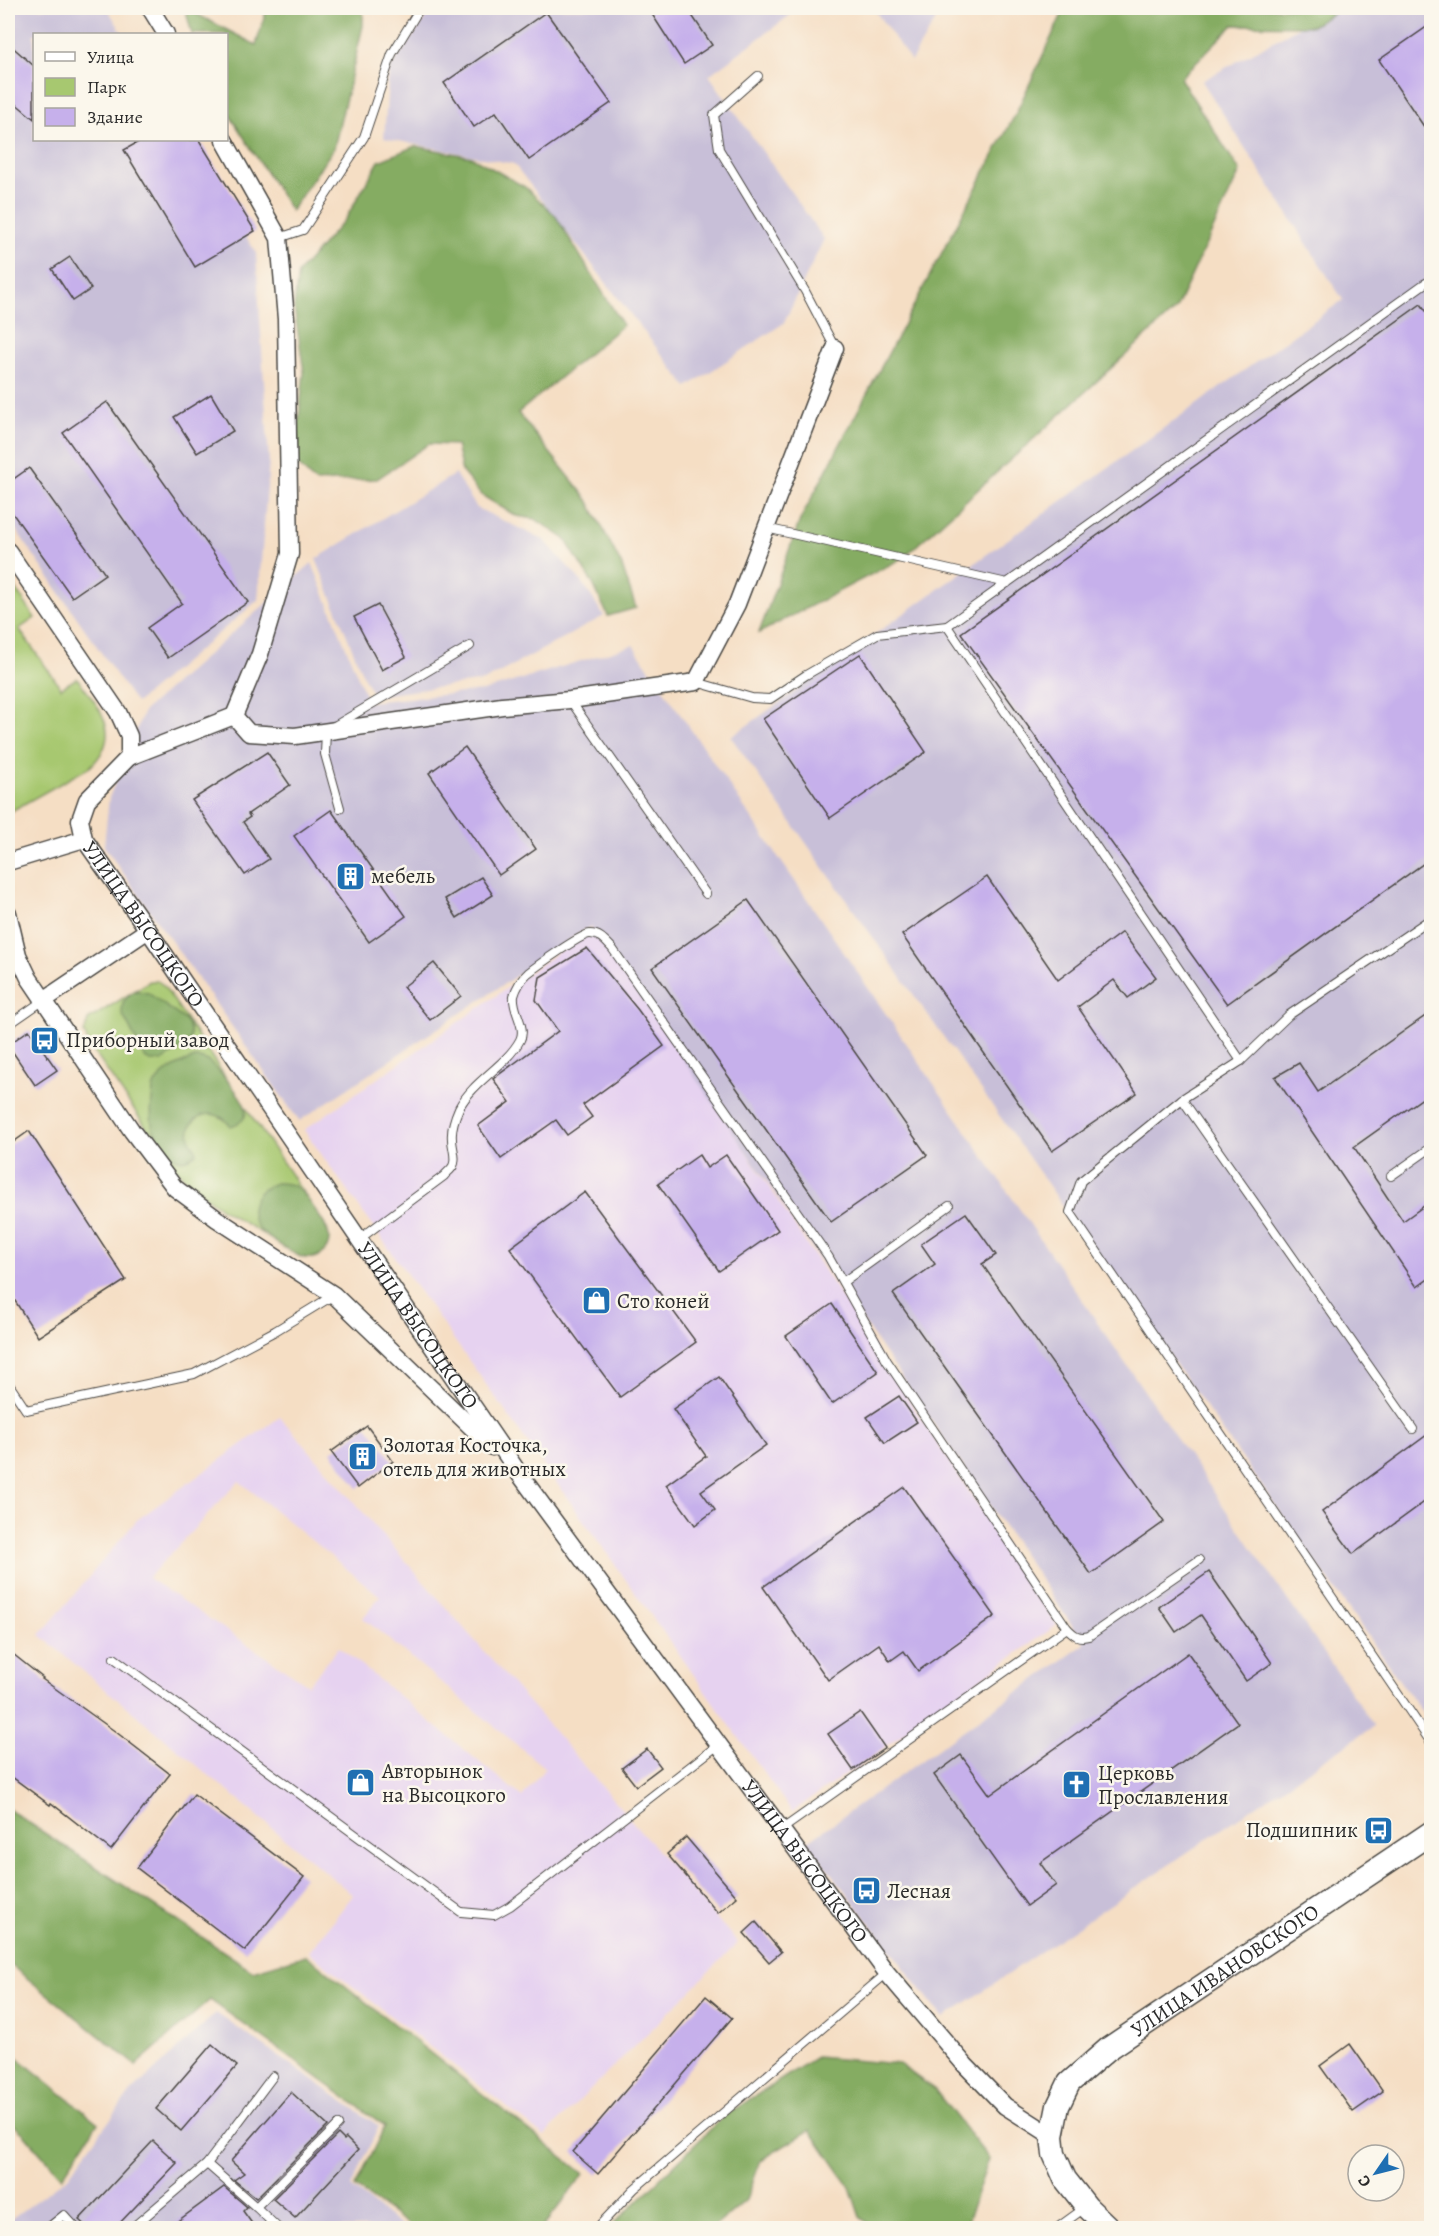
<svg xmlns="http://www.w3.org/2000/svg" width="1439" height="2236" font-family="Alegreya,serif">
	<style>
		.built { fill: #e6d2f0; fill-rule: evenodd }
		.industrial { fill: #c8bfd8 }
		.green { fill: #a7c870; stroke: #697a4e; stroke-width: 1.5 }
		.forest { fill: #85ac62; stroke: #586c46; stroke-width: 1.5 }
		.building { fill: #c6b0eb }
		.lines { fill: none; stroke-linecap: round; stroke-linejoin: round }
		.service-casing { stroke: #494642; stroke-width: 10 }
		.minor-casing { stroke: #494642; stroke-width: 19 }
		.secondary-casing { stroke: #494642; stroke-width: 25 }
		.service { stroke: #fff; stroke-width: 8 }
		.minor { stroke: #fff; stroke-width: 16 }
		.secondary { stroke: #fff; stroke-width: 22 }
		.labels { text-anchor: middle; stroke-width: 5; stroke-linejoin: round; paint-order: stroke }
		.poi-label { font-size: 21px; fill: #2b2b2b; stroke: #fbf7ec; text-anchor: start }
		.street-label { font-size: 21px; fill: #2b2b2b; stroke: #fbf7ec }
	</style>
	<rect width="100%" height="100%" fill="#fbf7ec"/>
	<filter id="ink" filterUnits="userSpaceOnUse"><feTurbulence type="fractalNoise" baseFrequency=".0167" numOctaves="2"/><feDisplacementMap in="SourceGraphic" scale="12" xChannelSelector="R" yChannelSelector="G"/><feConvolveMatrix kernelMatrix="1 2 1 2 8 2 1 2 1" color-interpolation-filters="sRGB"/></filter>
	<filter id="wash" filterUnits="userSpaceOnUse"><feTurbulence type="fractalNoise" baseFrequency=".008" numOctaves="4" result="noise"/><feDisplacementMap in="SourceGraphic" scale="24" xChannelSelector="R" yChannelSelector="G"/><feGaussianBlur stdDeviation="1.35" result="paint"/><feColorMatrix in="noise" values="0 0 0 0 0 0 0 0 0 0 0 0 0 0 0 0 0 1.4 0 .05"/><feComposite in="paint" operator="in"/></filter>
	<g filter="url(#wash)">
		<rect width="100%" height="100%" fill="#f5dec4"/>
		<g class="built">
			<path d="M597,925L1057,1625L792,1812L304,1130Z"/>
			<path d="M280,1417L738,1943L544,2136L309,1952L353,1895L40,1635L137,1520ZM239,1481L380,1596L363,1618L545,1768L522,1797L339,1647L308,1685L148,1578Z"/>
		</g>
		<g class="industrial">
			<path d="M8,8H107L123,34H34V140H187L256,253L269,462L258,600L136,703L8,518Z"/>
			<path d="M433,8H800L709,75L824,239L784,323L687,387L514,164L384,138L389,70Z"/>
			<path d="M873,8H943L911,61Z"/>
			<path d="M1333,8H1431L1432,1715L1426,1718L731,737L1343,300L1202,81Z"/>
			<path d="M455,474L477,508L544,540L582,582L604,616L484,681L374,696L364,678L316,559Z"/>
			<path d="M312,563L368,702L483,691L633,645L1374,1726L943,2018L807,1842L1085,1644L591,926L299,1121L104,846L109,798L144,711Z"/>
			<path d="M216,2013L379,2126L351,2187L404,2228H8V2221L68,2177L129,2094Z"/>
		</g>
		<g class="green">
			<path d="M8,577L35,618L19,629L61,688L77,678C99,708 125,734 90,767L8,813Z"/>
			<path d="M150,981H158L164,986L327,1228C333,1248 319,1264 299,1256L223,1210L189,1184L169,1160L89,1045L84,1033L88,1020Z"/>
		</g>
		<g class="forest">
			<path d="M185,8L256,45L267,8H363V26L334,148L291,211L227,111L226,34H192Z"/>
			<path d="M1065,8H1342L1312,26L1233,25L1180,78L1240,171L1176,309L903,558L759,633L800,520L1016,113Z"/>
			<path d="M415,146L472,157L525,187L555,215L623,325L518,413L588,500L622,566L636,608L608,616L593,584L565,539L535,519L516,516L481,495L462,472L456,445L429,444L377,479L315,482L294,461L304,372L294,307L298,273L346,218L379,161Z"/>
			<path d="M137,991L148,993L186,1021C191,1029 192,1035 188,1044L162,1061H150L145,1058L122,1013L123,1002L131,993Z"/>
			<path d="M195,1058C201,1058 205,1059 209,1062C215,1066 220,1073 226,1079C237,1092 262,1118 230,1126C217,1105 185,1114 190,1139C191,1144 195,1148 197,1152C182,1168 168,1156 160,1141C157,1136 152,1130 152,1124C150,1113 152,1100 153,1089C157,1073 181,1063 195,1058Z"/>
			<path d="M276,1183C283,1183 288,1183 295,1186C304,1192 328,1226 329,1237C330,1254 313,1262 299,1256C280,1244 246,1232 253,1204C256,1192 265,1187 276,1183Z"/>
			<path d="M8,1809L253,1971L306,1955L584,2174L542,2228H413L355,2187L385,2126L210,2000L136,2065L8,1963Z"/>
			<path d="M8,2050L98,2123L62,2177L24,2134L8,2120Z"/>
			<path d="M816,2057L899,2064L935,2090L989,2159L966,2225L961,2228H874L860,2217L850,2187L810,2130L761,2160L746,2200L713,2228H610L724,2116Z"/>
		</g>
		<g id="blocks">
			<g class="building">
				<path d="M648,8H687L712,45L684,64Z"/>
				<path d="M546,12L611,103L529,160L496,112L474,127L444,83Z"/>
				<path d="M1431,24V137L1379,60Z"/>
				<path d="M8,43L34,66V119L8,97Z"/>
				<path d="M142,140H199L255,231L195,267L124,150Z"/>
				<path d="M70,257L91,289L73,301L52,269Z"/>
				<path d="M1421,304L1431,318V858L1227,1004L961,633Z"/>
				<path d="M211,394L233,431L197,453L174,417Z"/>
				<path d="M107,402L248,602L168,658L147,628L182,603L63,433Z"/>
				<path d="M29,468L105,574L72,597L8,507V483Z"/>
				<path d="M378,605L406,657L382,670L354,617Z"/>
				<path d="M860,654L926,752L830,818L763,719Z"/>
				<path d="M465,747L536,849L499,875L429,773Z"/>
				<path d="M267,752L290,785L248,814L250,817L243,822L269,859L245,875L192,800Z"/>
				<path d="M331,810L406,916L369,942L294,836Z"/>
				<path d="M481,877L493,895L457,918L445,899Z"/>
				<path d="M987,877L1058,980L1122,932L1156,977L1128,998L1114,980L1078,1007L1137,1093L1052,1151L902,935Z"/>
				<path d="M748,900L927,1155L831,1222L652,968Z"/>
				<path d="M587,948L638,1010L664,1046L583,1105L592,1117L567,1135L556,1120L501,1159L478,1126L510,1102L493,1079L558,1031L536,1000L540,977Z"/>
				<path d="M434,963L461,996L430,1020L403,987Z"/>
				<path d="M1431,1012V1092L1354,1147L1403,1221L1431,1201V1277L1417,1287L1275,1077L1299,1063L1318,1092Z"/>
				<path d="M29,1030L57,1070L35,1085L8,1045Z"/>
				<path d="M29,1131L126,1280L38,1337L8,1290V1146Z"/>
				<path d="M699,1155L707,1168L726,1155L778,1230L719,1271L658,1184Z"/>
				<path d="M585,1192L696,1342L620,1397L510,1248Z"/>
				<path d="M966,1213L996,1255L982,1264L1164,1522L1091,1574L893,1294L935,1264L921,1244Z"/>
				<path d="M832,1304L878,1372L832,1404L786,1336Z"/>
				<path d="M719,1377L766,1445L701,1491L715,1510L695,1525L666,1485L706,1456L673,1409Z"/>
				<path d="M899,1396L917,1422L885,1443L867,1417Z"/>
				<path d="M367,1426L393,1461L358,1488L331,1452Z"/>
				<path d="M1431,1432V1497L1353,1554L1322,1512Z"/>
				<path d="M904,1487L995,1616L918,1671L904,1651L890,1661L879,1644L828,1680L763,1587Z"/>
				<path d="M1209,1572L1272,1663L1246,1681L1201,1615L1176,1632L1159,1607Z"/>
				<path d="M8,1650L43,1678L42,1679L116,1732L170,1774L111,1850L51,1803L50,1805L8,1774Z"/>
				<path d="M1188,1653L1238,1723L1040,1863L1056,1885L1027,1906L934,1775L961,1755L990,1795Z"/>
				<path d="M860,1712L885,1748L853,1770L828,1734Z"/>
				<path d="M647,1749L661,1767L636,1786L622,1768Z"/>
				<path d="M194,1794L304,1877L245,1951L137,1868Z"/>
				<path d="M686,1837L737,1897L718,1913L667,1854Z"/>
				<path d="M756,1922L781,1952L769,1962L744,1933Z"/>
				<path d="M706,1996L732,2018L598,2174L573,2152Z"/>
				<path d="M212,2044L237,2066L181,2131L156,2109Z"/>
				<path d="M1350,2044L1383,2091L1353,2112L1320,2066Z"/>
				<path d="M291,2092L328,2126L256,2198L234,2180L244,2173L231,2161Z"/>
				<path d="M338,2134L344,2140L346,2138L358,2150L295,2218L273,2199Z"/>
				<path d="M153,2141L177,2163L114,2229H89L79,2220Z"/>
				<path d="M224,2187L247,2207L243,2211L256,2229H167Z"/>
			</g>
		</g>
	</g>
	<g filter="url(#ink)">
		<use href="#blocks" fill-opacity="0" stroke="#494642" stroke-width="1.5"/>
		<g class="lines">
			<defs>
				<g id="service">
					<path d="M758,76L714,115L719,149L805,291L835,348"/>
					<path d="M279,238L303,230L364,137L392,54L420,8"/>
					<path d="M766,528L1007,583"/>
					<path d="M947,626L1241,1061"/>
					<path d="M696,682L752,698L770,699L806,675L877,634L947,626L1424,284L1432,280"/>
					<path d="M570,700L706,894"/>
					<path d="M340,808L325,754L326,731L470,646"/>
					<path d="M1432,918L1289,1015L1241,1061L1182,1099L1081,1181L1070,1212L1432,1744"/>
					<path d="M8,1025L44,1000"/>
					<path d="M1182,1099L1413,1429"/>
					<path d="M1391,1176L1432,1147"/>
					<path d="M358,1240L444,1176C446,1173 451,1170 453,1166C457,1158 452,1148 452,1139C451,1129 455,1117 459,1108C473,1081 506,1066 520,1040C527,1027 512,1011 514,996C516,988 522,978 528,973C537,966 581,934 590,934C600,934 605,941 612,948L828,1256L887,1361L1067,1628L781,1830"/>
					<path d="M843,1282L949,1206"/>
					<path d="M8,1383L26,1410L194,1374L275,1331L334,1295"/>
					<path d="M1067,1628C1074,1635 1078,1639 1089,1636L1199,1560"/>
					<path d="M114,1658L461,1912L494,1915L510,1906L718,1745"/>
					<path d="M207,2164L256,2207"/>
					<path d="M48,2228L64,2215L76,2228"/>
					<path d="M132,2228L207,2164L273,2076"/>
					<path d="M265,2228L272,2223"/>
					<path d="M278,2228L256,2207L338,2125"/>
					<path d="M597,2228L634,2189L887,1973"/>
					<path d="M1057,2228L1086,2207"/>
				</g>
				<g id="minor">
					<path d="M150,8L166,34"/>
					<path d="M224,140L279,238L286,319L290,554L260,654L234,716"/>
					<path id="s1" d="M8,551L118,712L129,736V757L87,800L80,820L84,839L148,930L518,1472L887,1973L965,2065L1005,2106L1052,2136"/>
					<path d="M129,757L234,716L249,733L295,736L502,706L570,700L696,682L737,604L835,348"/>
					<path d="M8,862L84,839"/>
					<path d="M8,913L18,955L29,978L132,1131L175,1188L217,1219L334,1295L492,1447"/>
					<path d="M44,1000L148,930"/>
				</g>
				<g id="secondary">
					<path id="s2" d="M1109,2228L1087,2207L1065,2179L1054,2154L1052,2136L1058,2106L1069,2083L1108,2049L1432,1832"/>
				</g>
			</defs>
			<use href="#service" class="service-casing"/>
			<use href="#minor" class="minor-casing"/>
			<use href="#secondary" class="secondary-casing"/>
			<use href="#service" class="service"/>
			<use href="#minor" class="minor"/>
			<use href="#secondary" class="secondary"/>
		</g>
	</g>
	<defs>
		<symbol id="building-square" viewBox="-11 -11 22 22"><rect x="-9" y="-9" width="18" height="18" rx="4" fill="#1f6fb2" stroke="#fbf7ec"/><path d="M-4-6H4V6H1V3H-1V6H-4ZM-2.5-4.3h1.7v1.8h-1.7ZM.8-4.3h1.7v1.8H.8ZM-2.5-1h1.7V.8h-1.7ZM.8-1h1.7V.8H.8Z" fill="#fff"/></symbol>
		<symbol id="bus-square" viewBox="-11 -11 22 22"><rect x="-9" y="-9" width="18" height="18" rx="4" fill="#1f6fb2" stroke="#fbf7ec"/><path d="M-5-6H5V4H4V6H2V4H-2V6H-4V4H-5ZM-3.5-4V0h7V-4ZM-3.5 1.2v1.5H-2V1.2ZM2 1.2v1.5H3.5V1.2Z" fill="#fff"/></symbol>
		<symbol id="shop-square" viewBox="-11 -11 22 22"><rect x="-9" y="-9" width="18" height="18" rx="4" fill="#1f6fb2" stroke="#fbf7ec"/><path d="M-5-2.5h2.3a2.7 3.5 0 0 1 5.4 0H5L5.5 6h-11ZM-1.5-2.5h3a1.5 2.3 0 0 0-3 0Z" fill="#fff"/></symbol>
		<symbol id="church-square" viewBox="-11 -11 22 22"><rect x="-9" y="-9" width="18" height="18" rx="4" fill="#1f6fb2" stroke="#fbf7ec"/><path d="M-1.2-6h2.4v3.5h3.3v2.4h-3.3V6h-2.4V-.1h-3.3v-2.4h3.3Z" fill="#fff"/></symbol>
	</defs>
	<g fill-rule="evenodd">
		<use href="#building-square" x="334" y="860" width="33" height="33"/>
		<use href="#bus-square" x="28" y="1024" width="33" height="33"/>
		<use href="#shop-square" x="580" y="1284" width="33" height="33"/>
		<use href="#building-square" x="346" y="1440" width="33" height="33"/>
		<use href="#shop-square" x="344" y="1766" width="33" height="33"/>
		<use href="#church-square" x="1060" y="1768" width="33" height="33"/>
		<use href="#bus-square" x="1362" y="1814" width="33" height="33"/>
		<use href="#bus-square" x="850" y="1874" width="33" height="33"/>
	</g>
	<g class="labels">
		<g class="poi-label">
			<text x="371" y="883">мебель</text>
			<text x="66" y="1047">Приборный завод</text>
			<text x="617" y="1308">Сто коней</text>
			<text x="383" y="1452">Золотая Косточка,<tspan x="383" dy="24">отель для животных</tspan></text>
			<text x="382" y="1778">Авторынок<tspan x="382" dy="24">на Высоцкого</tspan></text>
			<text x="1098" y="1780">Церковь<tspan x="1098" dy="24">Прославления</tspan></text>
			<text x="1358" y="1837" text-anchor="end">Подшипник</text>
			<text x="887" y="1898">Лесная</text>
		</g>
		<g class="street-label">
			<text dy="7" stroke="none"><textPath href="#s1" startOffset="447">УЛИЦА ВЫСОЦКОГО</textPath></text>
			<text dy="7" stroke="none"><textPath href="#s1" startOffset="933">УЛИЦА ВЫСОЦКОГО</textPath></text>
			<text dy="7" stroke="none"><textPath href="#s1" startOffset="1594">УЛИЦА ВЫСОЦКОГО</textPath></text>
			<text dy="7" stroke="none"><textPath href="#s2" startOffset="360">УЛИЦА ИВАНОВСКОГО</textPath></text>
		</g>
	</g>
	<rect width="1439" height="2236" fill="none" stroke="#fbf7ec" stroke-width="30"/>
	<rect x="33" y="33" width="195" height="108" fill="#fbf7ec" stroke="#a8a59f" stroke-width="1.5"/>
	<rect x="45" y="52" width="30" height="9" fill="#ffffff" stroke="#a8a59f" stroke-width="1.5"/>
	<text x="87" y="63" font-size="18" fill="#2b2b2b">Улица</text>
	<rect x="45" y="78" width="30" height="18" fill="#a7c870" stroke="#a8a59f" stroke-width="1.5"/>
	<text x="87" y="93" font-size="18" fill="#2b2b2b">Парк</text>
	<rect x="45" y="108" width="30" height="18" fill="#c6b0eb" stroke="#a8a59f" stroke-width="1.5"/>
	<text x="87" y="123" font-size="18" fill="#2b2b2b">Здание</text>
	<g transform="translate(1376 2173) rotate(235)"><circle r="28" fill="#fbf7ec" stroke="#a8a59f" stroke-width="1.5"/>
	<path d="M0-4.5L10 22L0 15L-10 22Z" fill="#1f6fb2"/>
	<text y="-9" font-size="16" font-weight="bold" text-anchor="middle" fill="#2b2b2b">С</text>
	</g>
</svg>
